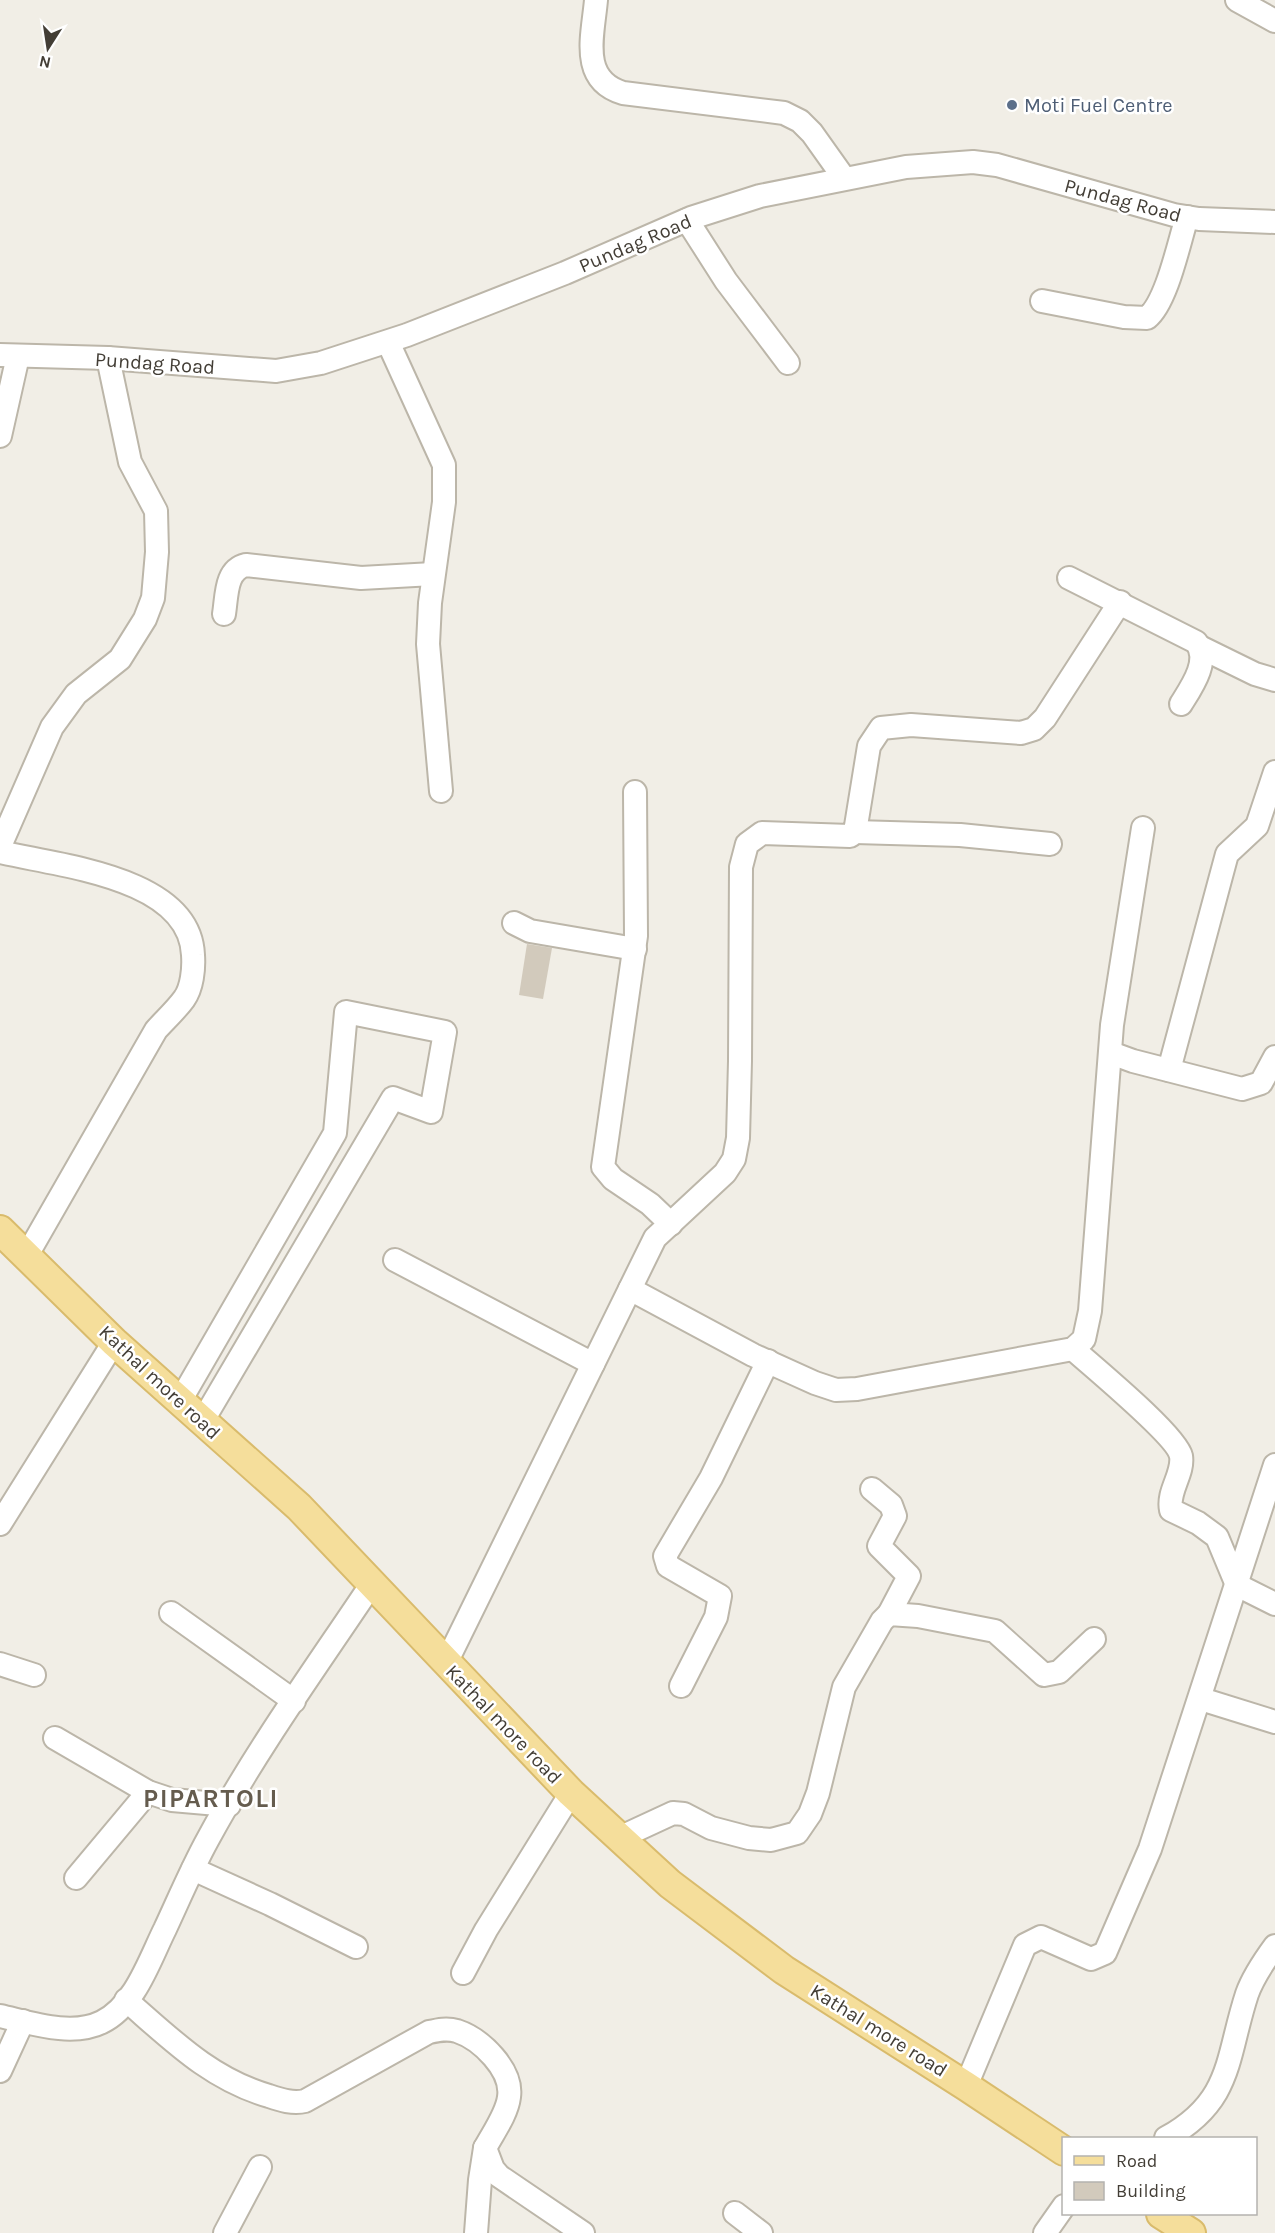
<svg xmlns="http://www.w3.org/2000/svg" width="1275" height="2233" font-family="Karla,sans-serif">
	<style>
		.building { fill: #d2cabc }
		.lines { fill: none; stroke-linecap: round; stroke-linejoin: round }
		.minor-casing { stroke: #bcb6a9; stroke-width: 26 }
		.major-casing { stroke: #d9bb6c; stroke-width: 32 }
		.minor { stroke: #fff; stroke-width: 22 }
		.major { stroke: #f5de9b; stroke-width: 28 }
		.service-dot { fill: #5c6f8a; stroke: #fff; stroke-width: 2 }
		.labels { text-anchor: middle; stroke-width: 5; stroke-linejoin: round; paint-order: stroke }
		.service-label { font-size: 20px; fill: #4e5e75; stroke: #fff; text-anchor: start }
		.street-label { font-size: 20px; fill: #433e36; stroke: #fff }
		.district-label { font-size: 26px; font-weight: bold; letter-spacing: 1.5px; fill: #655c4e; stroke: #fff }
	</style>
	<rect width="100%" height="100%" fill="#f1eee6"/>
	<path class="building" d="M527,944L552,948L543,999L519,995Z"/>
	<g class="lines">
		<defs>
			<g id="minor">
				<path d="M596,0C593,35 579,80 623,93L784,113L800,121L812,133L844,178"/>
				<path d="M1237,0L1275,21"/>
				<path d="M687,220L726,281L788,363"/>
				<path d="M1042,301L1124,317L1147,318C1167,302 1179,242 1187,217"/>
				<path d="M388,342L444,465V502L430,603L428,644L441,791"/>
				<path d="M0,355L108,358L276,371L321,363L407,335L565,273L691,218L760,196L906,167L973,162L997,165L1174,215L1199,219L1275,222"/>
				<path d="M0,436L18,356"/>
				<path d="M1069,578L1196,642C1211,660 1191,688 1181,704"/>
				<path d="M224,614C227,596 225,570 246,565L361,578L433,574"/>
				<path d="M1200,647L1255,674L1275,680"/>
				<path d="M635,792L636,936L603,1167L613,1179L650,1204L671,1224"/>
				<path d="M855,832L960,835L1050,844"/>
				<path d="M0,846L52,727L76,694L120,659L145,619L153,598L157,552L156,511L130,462L108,358"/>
				<path d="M0,852C59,866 190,877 193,955C194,969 192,988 184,999C176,1010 165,1020 156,1030L27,1255"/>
				<path d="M514,923L530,931L635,949"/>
				<path d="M1111,1053L1133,1061L1242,1089L1261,1083L1275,1057"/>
				<path d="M1169,1070L1227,854L1257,826L1275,772"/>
				<path d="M395,1260L593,1364"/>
				<path d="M630,1289L753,1355L815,1383L836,1390L857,1389L1073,1349L1084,1339L1090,1311L1112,1025L1143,828"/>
				<path d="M1073,1349C1092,1366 1177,1436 1181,1456C1184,1474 1167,1491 1171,1510L1198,1523L1217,1537L1237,1585L1275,1604"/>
				<path d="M180,1401L335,1133L346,1012L445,1032L431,1112L393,1098L202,1422"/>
				<path d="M872,1489L891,1505L895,1516L879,1546L909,1576L889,1614"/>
				<path d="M0,1524L114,1342"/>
				<path d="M171,1613L294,1701"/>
				<path d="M446,1663L655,1238L725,1173L734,1159L738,1138L740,1061L741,867L747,844L762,833L850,836L855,832L869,746L881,728L911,725L1021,733L1034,729L1045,718L1120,602"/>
				<path d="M0,1664L34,1675"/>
				<path d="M681,1686L716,1617L720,1596L668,1566L665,1556L711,1478L768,1361"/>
				<path d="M1201,1699L1275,1722"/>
				<path d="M55,1738L148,1792L172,1800L229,1805"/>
				<path d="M619,1838L673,1813L684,1814L711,1828L749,1838L771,1840L797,1833L810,1814L818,1793L844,1687L882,1621L889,1614L918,1616L995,1631L1044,1675L1059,1672L1094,1639"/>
				<path d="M193,1869L270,1904L356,1947"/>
				<path d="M76,1878L148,1792"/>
				<path d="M463,1973L486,1930L571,1793"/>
				<path d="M126,2000C171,2039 210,2079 269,2096C281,2100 293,2104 305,2101L429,2032C438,2030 447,2028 457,2031C481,2039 513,2070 509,2097C507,2114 493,2133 485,2148L493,2169L499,2176L583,2233"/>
				<path d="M0,2016C31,2023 72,2037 102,2022C135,2006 150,1959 165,1929C179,1899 192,1868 208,1839C256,1750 317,1666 373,1582"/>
				<path d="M0,2071L23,2021"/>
				<path d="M966,2086L1025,1945L1041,1937L1091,1959L1105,1953L1150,1849L1275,1465"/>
				<path d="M1166,2138C1233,2101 1226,2058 1247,1994C1253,1977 1264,1961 1275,1946"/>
				<path d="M735,2213L761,2233"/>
				<path d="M225,2233L260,2167"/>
				<path d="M476,2233L480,2180L485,2148"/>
				<path d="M1045,2233L1064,2206"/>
			</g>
			<g id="major">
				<path d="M0,1230L114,1342L299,1507L571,1793L670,1884L784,1970L966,2086L1064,2151"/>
				<path d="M1161,2214L1191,2233"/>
			</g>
		</defs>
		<use href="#minor" class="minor-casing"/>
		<use href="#major" class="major-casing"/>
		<use href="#minor" class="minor"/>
		<use href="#major" class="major"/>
	</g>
	<circle class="service-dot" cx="1012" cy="105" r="6"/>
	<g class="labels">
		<g class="service-label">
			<text x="1024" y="112">Moti Fuel Centre</text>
		</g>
		<g class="street-label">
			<text transform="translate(1123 200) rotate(15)" y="7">Pundag Road</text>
			<text transform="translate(635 243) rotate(-23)" y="7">Pundag Road</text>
			<text transform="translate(155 363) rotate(4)" y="7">Pundag Road</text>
			<text transform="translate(160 1382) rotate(43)" y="7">Kathal more road</text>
			<text transform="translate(504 1724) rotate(46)" y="7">Kathal more road</text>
			<text transform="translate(879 2030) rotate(32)" y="7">Kathal more road</text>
		</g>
		<g class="district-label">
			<text x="211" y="1807">PIPARTOLI</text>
		</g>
	</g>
	<rect x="1062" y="2137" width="195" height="78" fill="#ffffff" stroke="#b4b2af" stroke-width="1.5"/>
	<rect x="1074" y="2156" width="30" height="9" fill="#f5de9b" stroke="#b4b2af" stroke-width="1.5"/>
	<text x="1116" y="2167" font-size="18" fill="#433e36">Road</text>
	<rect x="1074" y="2182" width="30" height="18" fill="#d2cabc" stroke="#b4b2af" stroke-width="1.5"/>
	<text x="1116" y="2197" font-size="18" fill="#433e36">Building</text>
	<g transform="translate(48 48) rotate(192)" stroke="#ffffff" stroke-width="4.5" paint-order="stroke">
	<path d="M0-4.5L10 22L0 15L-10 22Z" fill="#433e36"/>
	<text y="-9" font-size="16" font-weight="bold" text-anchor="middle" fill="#433e36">N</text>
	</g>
</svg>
